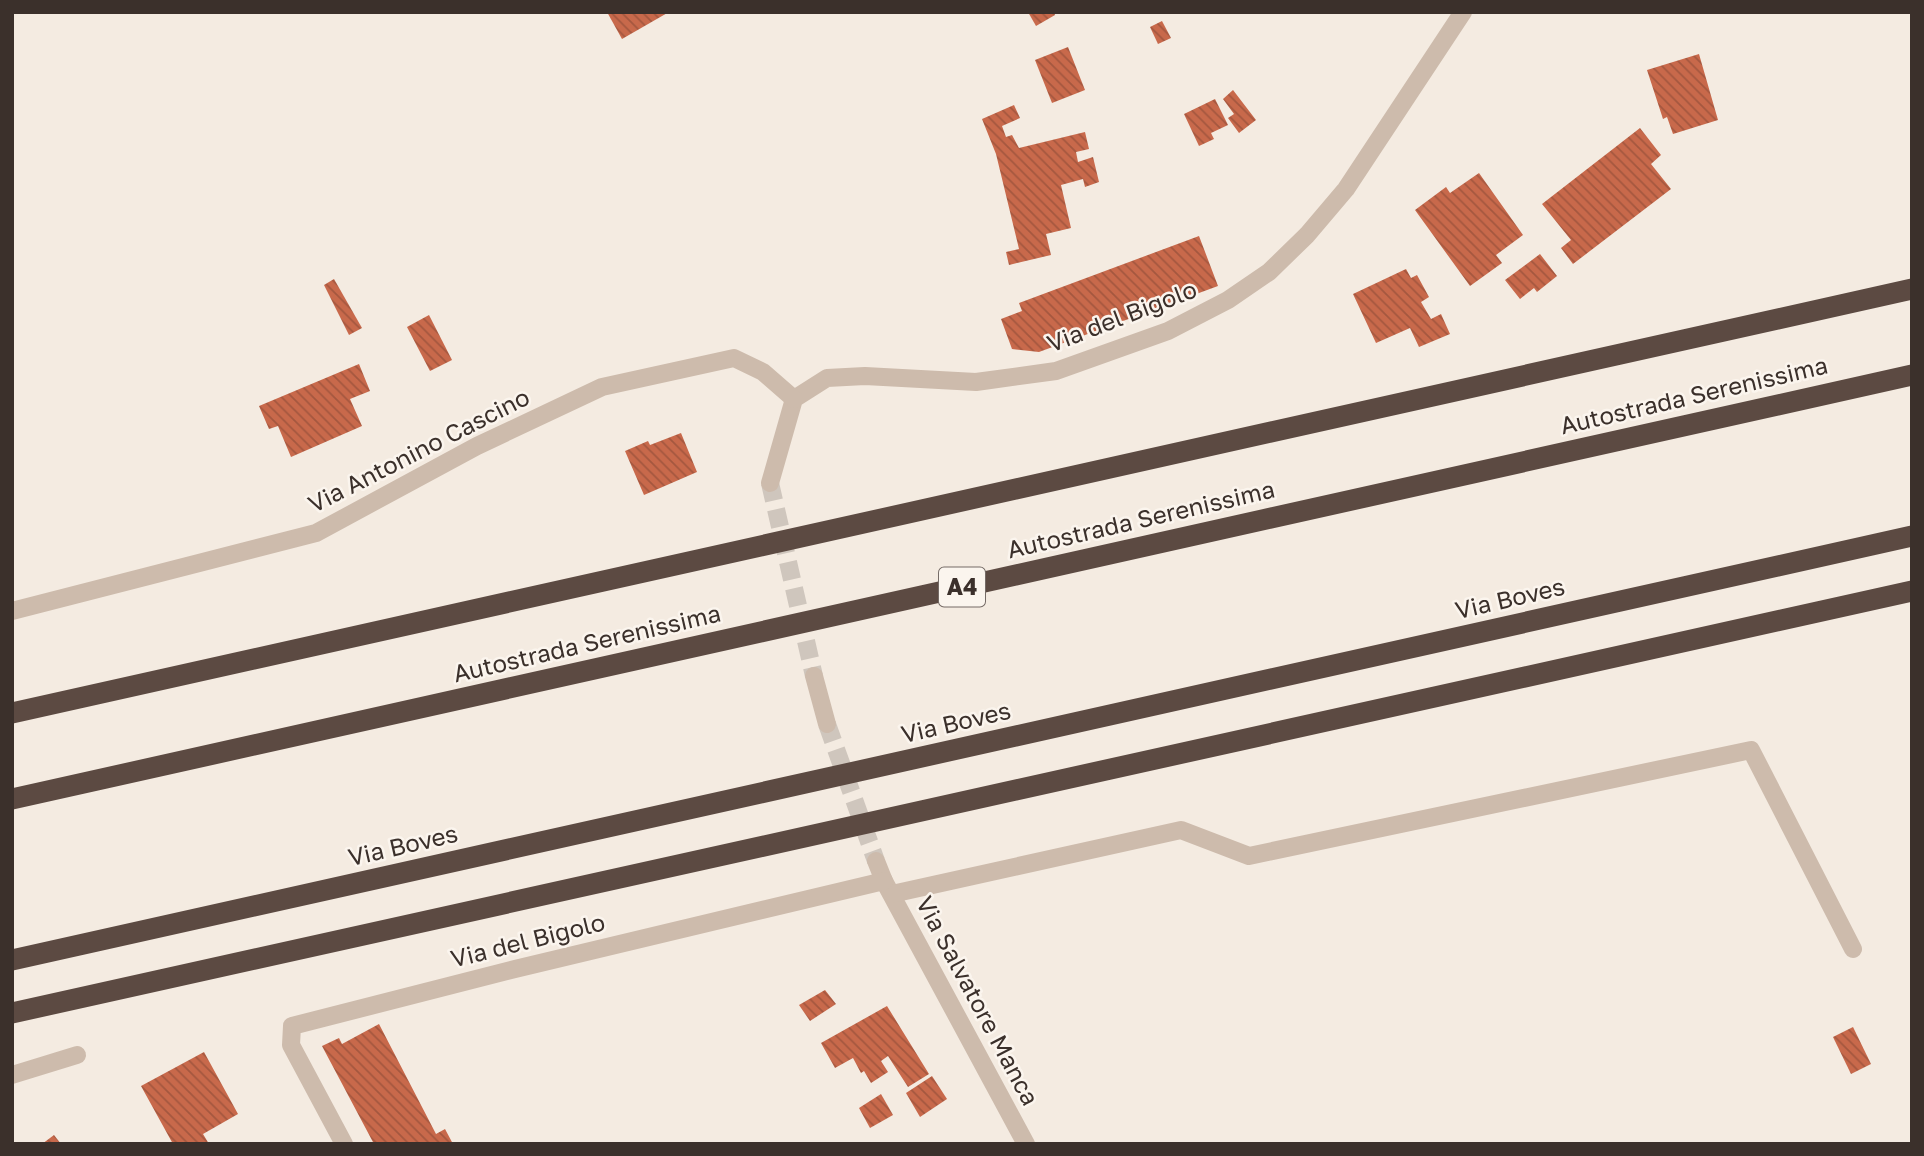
<svg xmlns="http://www.w3.org/2000/svg" width="1924" height="1156" font-family="'Golos Text',sans-serif">
	<style>
		.building { fill: url(#building-back-hatch) }
		.lines { fill: none; stroke-linecap: round; stroke-linejoin: round }
		.minor-tunnel { stroke: #cfc6bd; stroke-width: 18; stroke-dasharray: 18 9; stroke-linecap: butt }
		.minor { stroke: #cdbbac; stroke-width: 18 }
		.highway { stroke: #5c4a42; stroke-width: 21 }
		.labels { text-anchor: middle; stroke-width: 5; stroke-linejoin: round; paint-order: stroke }
		.shield { fill: #fbf5ee; stroke: #756b66; stroke-width: 2 }
		.shield-label { font-size: 23px; font-weight: bold; fill: #3b302b }
		.street-label { font-size: 24px; fill: #3b302b; stroke: #fbf5ee }
	</style>
	<defs>
		<pattern id="building-back-hatch" width="6" height="6" patternUnits="userSpaceOnUse" patternTransform="scale(1.75)"><rect width="6" height="6" fill="#c8694b"/><path d="M-1 5l2 2M0 0l6 6M5-1l2 2" fill="none" stroke="#a4573f"/></pattern>
	</defs>
	<rect width="100%" height="100%" fill="#f4ebe1"/>
	<g class="building">
		<path d="M607,12H669L622,39Z"/>
		<path d="M1028,12H1054L1055,15L1036,26Z"/>
		<path d="M1162,21L1171,38L1158,44L1150,27Z"/>
		<path d="M1068,47L1085,90L1052,103L1035,60Z"/>
		<path d="M1699,54L1718,120L1673,134L1667,117L1663,119L1647,70Z"/>
		<path d="M1233,90L1256,120L1239,133L1228,118L1234,114L1223,99Z"/>
		<path d="M1215,99L1228,125L1211,133L1214,139L1199,146L1184,114Z"/>
		<path d="M1014,105L1020,118L1002,126L1006,137L1012,135L1019,148L1085,132L1089,149L1076,152L1078,162L1093,157L1099,182L1085,187L1083,179L1061,185L1071,228L1046,234L1051,255L1009,265L1006,252L1019,249L996,154L982,119Z"/>
		<path d="M1640,128L1661,155L1651,164L1671,189L1573,264L1561,248L1571,240L1542,204Z"/>
		<path d="M1479,173L1523,235L1496,255L1502,263L1470,286L1415,210L1446,187L1450,193Z"/>
		<path d="M1199,236L1218,286L1039,352L1012,349L1001,319L1022,311L1019,303Z"/>
		<path d="M1540,254L1557,276L1537,292L1534,288L1520,299L1505,280Z"/>
		<path d="M1406,269L1411,278L1417,275L1429,297L1421,302L1431,319L1441,314L1450,334L1419,347L1410,328L1376,343L1353,294Z"/>
		<path d="M334,279L362,328L349,335L324,285Z"/>
		<path d="M429,315L452,360L430,371L407,327Z"/>
		<path d="M359,364L370,391L350,399L362,426L291,457L278,426L269,429L259,406Z"/>
		<path d="M681,433L697,472L644,495L625,451L648,441L650,445Z"/>
		<path d="M825,990L836,1004L810,1021L799,1005Z"/>
		<path d="M887,1006L929,1074L908,1087L888,1056L881,1061L888,1072L871,1083L864,1071L861,1073L853,1058L835,1068L821,1043Z"/>
		<path d="M379,1024L436,1134L445,1129L453,1144H374L322,1046L339,1038L342,1044Z"/>
		<path d="M1853,1027L1871,1064L1851,1074L1833,1037Z"/>
		<path d="M204,1052L238,1114L203,1134L209,1144H173L141,1086Z"/>
		<path d="M932,1076L947,1099L920,1117L906,1093Z"/>
		<path d="M881,1094L893,1115L870,1128L859,1108Z"/>
		<path d="M54,1135L61,1144H42Z"/>
	</g>
	<g class="lines">
		<g class="minor-tunnel">
			<path d="M770,483L814,676"/>
			<path d="M827,724L876,861"/>
		</g>
		<g class="minor">
			<path d="M770,483L794,399L827,378L865,376L976,382L1056,371L1168,331L1228,300L1269,272L1307,235L1346,189L1463,12"/>
			<path d="M12,611L316,533L477,446L602,387L734,358L763,372L794,399"/>
			<path d="M814,676L827,724"/>
			<path d="M876,861L884,881L1026,1144"/>
			<path d="M892,894L1181,830L1249,856L1751,750L1853,949"/>
			<path d="M12,1075L77,1055"/>
			<path d="M344,1144L291,1045L292,1026L515,969L884,881"/>
		</g>
		<g class="highway">
			<path d="M12,713L1912,289"/>
			<path d="M12,799L1912,375"/>
			<path d="M12,960L1912,536"/>
			<path d="M12,1013L1912,591"/>
		</g>
	</g>
	<g class="labels">
		<rect class="shield" x="939" y="567.5" width="46" height="39" rx="5"/>
		<g class="shield-label">
			<text x="962" y="595">A4</text>
		</g>
		<g class="street-label">
			<text transform="translate(1122 317) rotate(-21)" y="8">Via del Bigolo</text>
			<text transform="translate(1694 396) rotate(-13)" y="8">Autostrada Serenissima</text>
			<text transform="translate(419 451) rotate(-27)" y="8">Via Antonino Cascino</text>
			<text transform="translate(1141 520) rotate(-13)" y="8">Autostrada Serenissima</text>
			<text transform="translate(1510 599) rotate(-13)" y="8">Via Boves</text>
			<text transform="translate(587 644) rotate(-13)" y="8">Autostrada Serenissima</text>
			<text transform="translate(956 723) rotate(-13)" y="8">Via Boves</text>
			<text transform="translate(403 846) rotate(-13)" y="8">Via Boves</text>
			<text transform="translate(528 941) rotate(-14)" y="8">Via del Bigolo</text>
			<text transform="translate(977 1001) rotate(62)" y="8">Via Salvatore Manca</text>
		</g>
	</g>
	<rect width="1924" height="1156" fill="none" stroke="#3b302b" stroke-width="28"/>
</svg>
